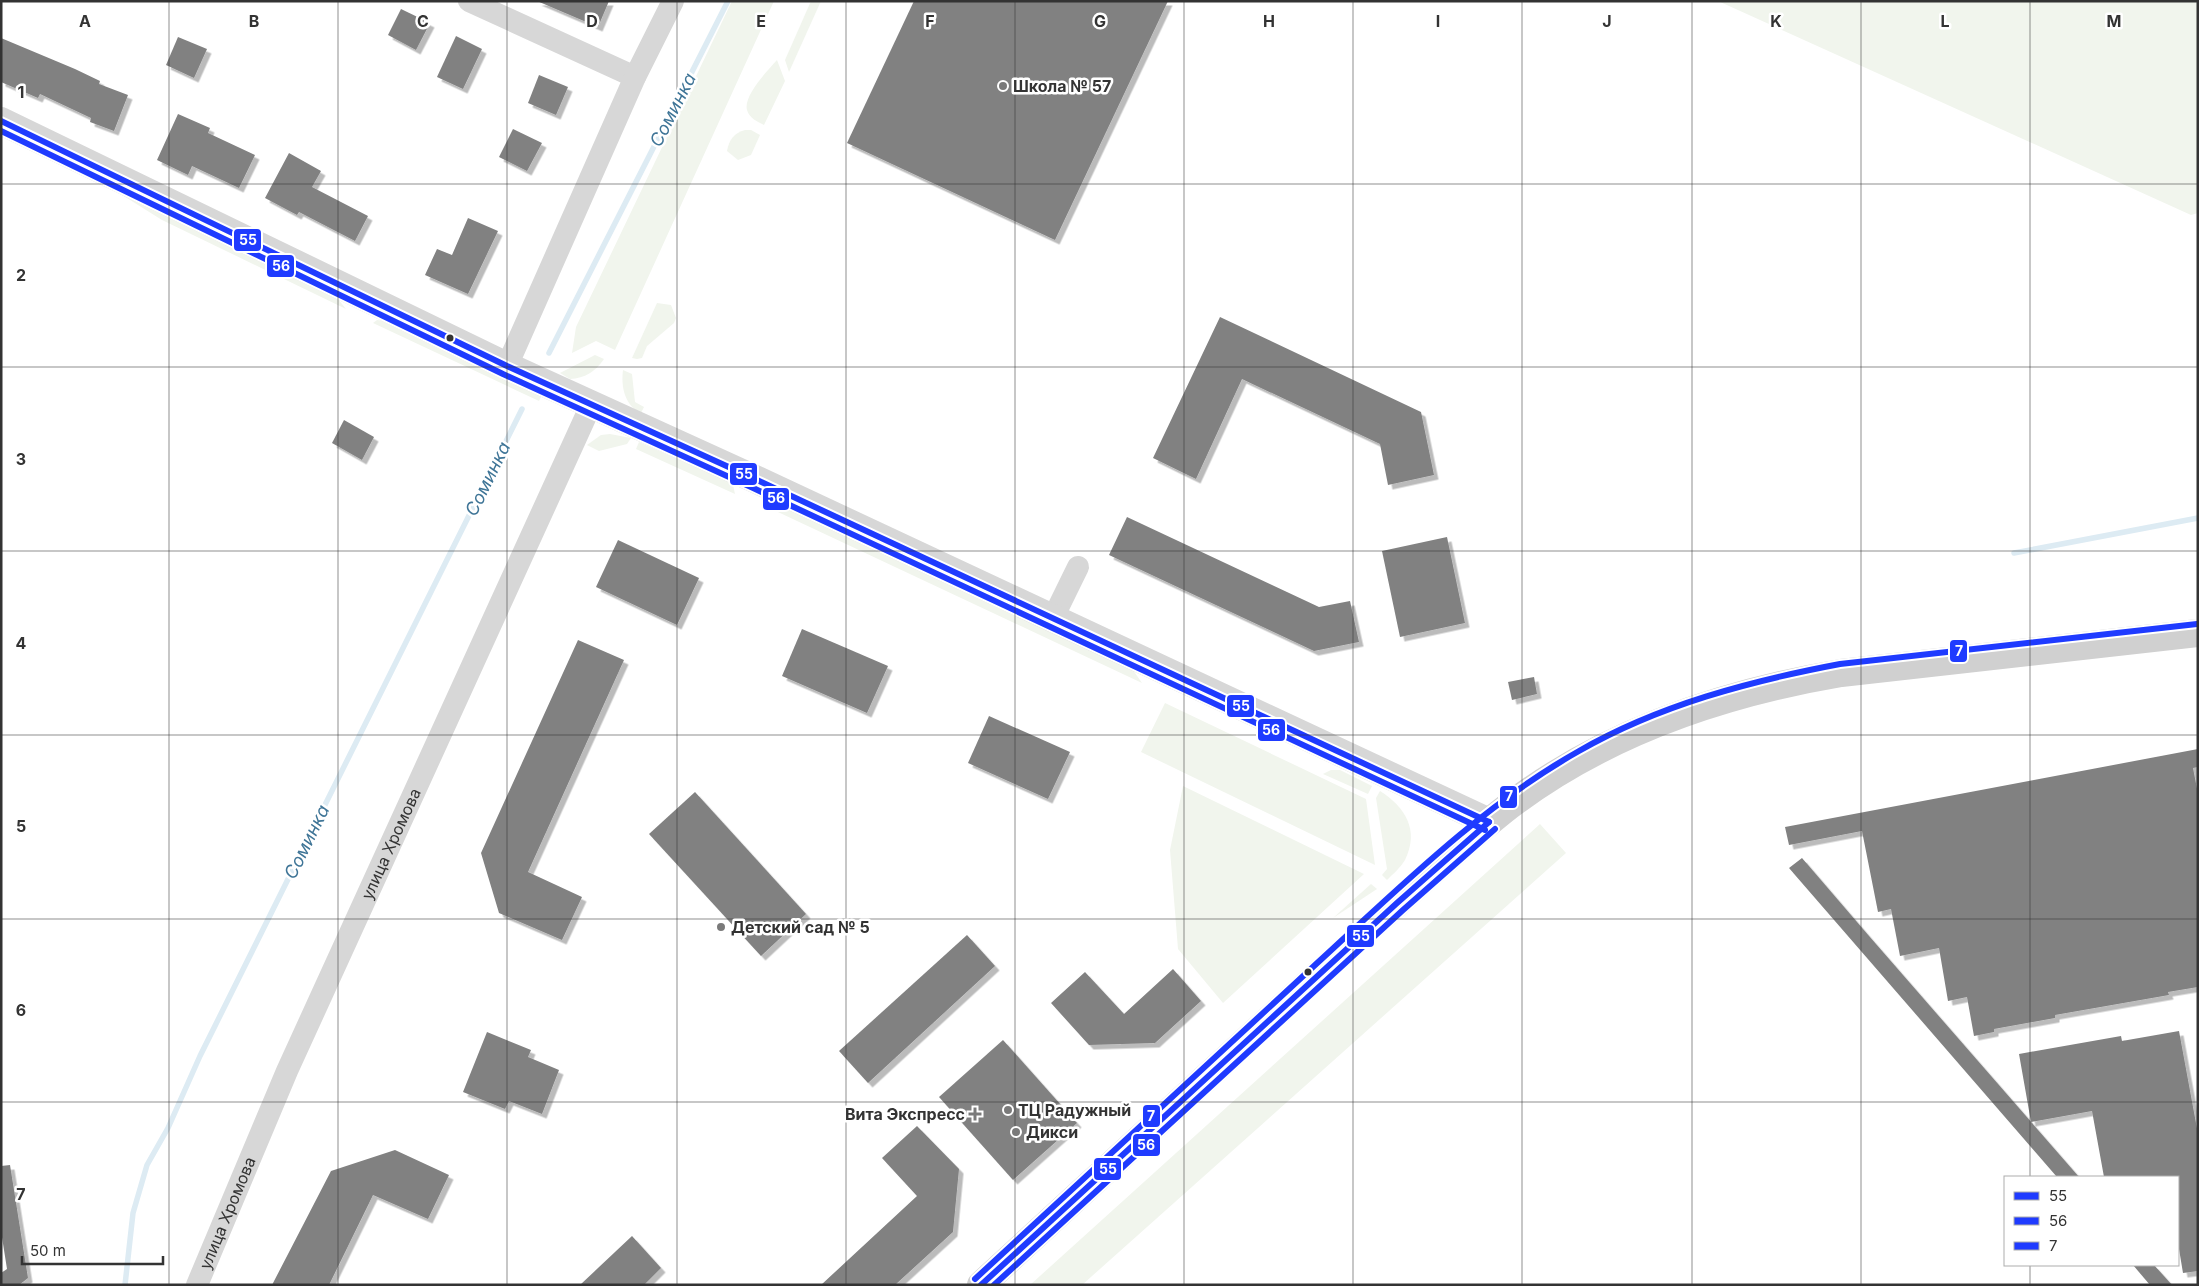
<svg xmlns="http://www.w3.org/2000/svg" width="2199" height="1286" font-family="Inter,sans-serif">
	<style>
		.grass { fill: #f1f5ed }
		.lines { fill: none; stroke-linecap: round; stroke-linejoin: round }
		.stream { stroke: #ddebf3; stroke-width: 5.5 }
		.building { fill: #818181; filter: url(#shadow) }
		.minor { stroke: #d7d7d7; stroke-width: 22 }
		.tertiary { stroke: #d7d7d7; stroke-width: 28 }
		.secondary { stroke: #d0d0d0; stroke-width: 28 }
		.bus-1-casing { stroke: #fff; stroke-width: 10 }
		.bus-2-casing { stroke: #fff; stroke-width: 10 }
		.bus-3-casing { stroke: #fff; stroke-width: 10 }
		.bus-1 { stroke: #1f3bff; stroke-width: 6 }
		.bus-2 { stroke: #1f3bff; stroke-width: 6 }
		.bus-3 { stroke: #1f3bff; stroke-width: 6 }
		.grid { fill: none; stroke: #333; stroke-width: 1; stroke-opacity: 0.55 }
		.poi-dot { fill: #7a7a7a; stroke: #fff; stroke-width: 2 }
		.bus-dot { fill: #333; stroke: #fff; stroke-width: 2 }
		.labels { text-anchor: middle; stroke-width: 5; stroke-linejoin: round; paint-order: stroke }
		.poi-label { font-size: 16px; font-weight: bold; fill: #333; stroke: #fff; text-anchor: start }
		.street-label { font-size: 16px; fill: #333; stroke: #fff }
		.water-label { font-size: 18px; font-style: italic; fill: #3f7597; stroke: #fff }
		.grid-label { font-size: 16px; text-anchor: middle; font-weight: bold; fill: #333; stroke: #fff; stroke-width: 5; stroke-linejoin: round; paint-order: stroke }
		.line-badge { stroke: #fff; stroke-width: 2 }
		.badge-label { font-size: 14px; text-anchor: middle; font-weight: bold; fill: #fff }
	</style>
	<defs>
		<filter id="shadow"><feDropShadow dx="4.5" dy="4.5" stdDeviation="0" flood-color="#0004"/></filter>
	</defs>
	<rect width="100%" height="100%" fill="#fff"/>
	<g class="grass">
		<path d="M732,1H774L615,350L596,341L572,353L576,327Z"/>
		<path d="M811,1H821L789,72L785,60Z"/>
		<path d="M1718,1H2198V213L2191,215Z"/>
		<path d="M777,60L785,81L764,125C758,122 749,118 747,110C743,96 768,70 777,60Z"/>
		<path d="M745,130H751L760,135L751,155L738,160L727,151C729,140 734,133 745,130Z"/>
		<path d="M114,190L338,299L346,309L162,220Z"/>
		<path d="M657,303L671,305L676,318L674,323L647,346L642,358L637,359L632,358Z"/>
		<path d="M377,320L385,321L542,395L539,401L373,323Z"/>
		<path d="M595,355L604,359C595,372 585,378 570,379L560,373Z"/>
		<path d="M623,370L632,374L635,402L644,407L641,413C624,405 621,386 623,370Z"/>
		<path d="M610,434L631,438L627,444L599,451L587,445L601,435Z"/>
		<path d="M639,442L729,482L733,485L735,494L636,449Z"/>
		<path d="M772,503L785,506L1133,670L1142,683L763,505Z"/>
		<path d="M1165,703L1366,799L1375,865L1141,752Z"/>
		<path d="M1331,770H1340L1372,786L1368,794L1323,774Z"/>
		<path d="M1183,786L1364,874L1223,1003L1178,949L1170,850Z"/>
		<path d="M1380,791C1405,807 1420,830 1405,860C1401,867 1393,874 1387,880L1382,875L1387,869L1376,798Z"/>
		<path d="M1540,824L1566,853L1082,1285H1030Z"/>
		<path d="M1371,884L1377,889L1333,918Z"/>
	</g>
	<g class="lines">
		<g class="stream">
			<path d="M549,353L728,1"/>
			<path d="M2014,553L2198,518"/>
			<path d="M125,1285L133,1213L147,1165L168,1128L200,1056L522,409"/>
		</g>
	</g>
	<g class="building">
		<path d="M537,1H609L598,27Z"/>
		<path d="M914,1H1168L1055,240L847,143Z"/>
		<path d="M401,9L430,23L416,50L388,35Z"/>
		<path d="M456,36L482,49L463,89L437,77Z"/>
		<path d="M178,37L207,49L194,78L166,65Z"/>
		<path d="M1,38L75,69L100,81L99,84L128,95L114,131L90,122L91,118L40,94L38,98L1,82Z"/>
		<path d="M539,75L568,87L556,115L528,103Z"/>
		<path d="M178,114L210,128L208,133L255,155L239,188L192,166L188,175L157,160Z"/>
		<path d="M513,129L542,143L527,171L499,157Z"/>
		<path d="M289,153L321,171L312,187L368,216L355,241L299,212L297,215L265,198Z"/>
		<path d="M468,218L498,231L468,294L425,275L437,249L452,255Z"/>
		<path d="M1220,317L1421,412L1434,475L1388,485L1380,444L1242,379L1196,479L1153,458Z"/>
		<path d="M344,420L374,437L362,460L332,443Z"/>
		<path d="M1127,517L1319,607L1350,601L1359,642L1314,651L1109,555Z"/>
		<path d="M1447,537L1465,623L1400,637L1382,551Z"/>
		<path d="M618,540L699,578L677,625L596,587Z"/>
		<path d="M802,629L888,666L867,713L782,676Z"/>
		<path d="M578,640L624,660L528,872L582,897L562,940L499,913L481,853Z"/>
		<path d="M1534,677L1537,694L1512,700L1508,682Z"/>
		<path d="M989,716L1070,752L1048,799L968,763Z"/>
		<path d="M2198,749V767L2193,768L2198,794V987L2168,992L2169,995L2055,1015V1018L1994,1029V1032L1974,1036L1967,997L1948,1001L1939,948L1900,956L1891,909L1878,912L1862,831L1789,845L1785,827Z"/>
		<path d="M695,792L806,914L761,956L649,834Z"/>
		<path d="M1802,858L1869,936L2079,1177H2057L1789,868Z"/>
		<path d="M967,935L995,966L868,1083L839,1051Z"/>
		<path d="M1173,969L1201,1001L1155,1043L1089,1045L1051,1003L1085,972L1124,1014Z"/>
		<path d="M2179,1031L2198,1134V1271L2183,1273L2178,1243V1177H2104L2092,1111L2031,1122L2019,1054L2121,1036L2122,1041Z"/>
		<path d="M487,1032L531,1050L528,1057L559,1070L542,1114L509,1101L505,1109L463,1092Z"/>
		<path d="M1003,1040L1077,1123L1013,1180L939,1097Z"/>
		<path d="M917,1126L959,1169L953,1232L895,1285H821L917,1196L882,1158Z"/>
		<path d="M395,1150L449,1175L428,1219L373,1195L329,1285H272L331,1171Z"/>
		<path d="M10,1165L28,1278L19,1285H1V1273L7,1269L1,1231V1166Z"/>
		<path d="M632,1236L661,1268L644,1285H580Z"/>
		<path d="M2133,1265H2154L2172,1285H2150Z"/>
	</g>
	<g class="lines">
		<g class="minor">
			<path d="M469,1L635,77"/>
			<path d="M507,366L635,77L673,1"/>
			<path d="M1053,618L1078,567"/>
			<path id="s1" d="M197,1285L287,1071L591,405"/>
		</g>
		<path class="tertiary" d="M1,121L507,366L755,479L1489,822"/>
		<path class="secondary" d="M981,1285C1086,1189 1190,1092 1295,996C1345,950 1395,904 1447,859C1467,841 1487,823 1509,806C1605,733 1723,693 1841,673L2198,633"/>
		<defs>
			<g id="bus-1">
				<path d="M1,121L507,366L755,479L1489,822"/>
				<path d="M981,1285L1397,903L1489,822"/>
			</g>
			<g id="bus-2">
				<path d="M1,131L503,374L751,487L1485,830"/>
				<path d="M994,1285L1403,910L1495,829"/>
			</g>
			<path id="bus-3" d="M975,1279C1088,1175 1201,1070 1314,966C1396,891 1481,806 1579,751C1659,705 1750,681 1840,664L2197,624"/>
		</defs>
		<use href="#bus-1" class="bus-1-casing"/>
		<use href="#bus-2" class="bus-2-casing"/>
		<use href="#bus-3" class="bus-3-casing"/>
		<use href="#bus-1" class="bus-1"/>
		<use href="#bus-2" class="bus-2"/>
		<use href="#bus-3" class="bus-3"/>
	</g>
	<path class="grid" d="M169,1V1285M338,1V1285M507,1V1285M677,1V1285M846,1V1285M1015,1V1285M1184,1V1285M1353,1V1285M1522,1V1285M1692,1V1285M1861,1V1285M2030,1V1177M1,184H2198M1,367H2198M1,551H2198M1,735H2198M1,919H2198M1,1102H2198M2030,1265V1285"/>
	<g class="poi-dot">
		<circle cx="1003" cy="86" r="5"/>
		<circle cx="721" cy="927" r="5"/>
		<circle cx="1008" cy="1110" r="5"/>
		<path d="M972.5 1106.5h5v5h5v5h-5v5h-5v-5h-5v-5h5z"/>
		<circle cx="1016" cy="1132" r="5"/>
	</g>
	<g class="bus-dot">
		<circle cx="450" cy="338" r="4.5"/>
		<circle cx="1308" cy="972" r="4.5"/>
	</g>
	<g class="labels">
		<g class="poi-label">
			<text x="1013" y="92">Школа № 57</text>
			<text x="731" y="933">Детский сад № 5</text>
			<text x="1018" y="1116">ТЦ Радужный</text>
			<text x="965" y="1120" text-anchor="end">Вита Экспресс</text>
			<text x="1026" y="1138">Дикси</text>
		</g>
		<g class="street-label">
			<text dy="6" stroke="none"><textPath href="#s1" startOffset="482">улица Хромова</textPath></text>
			<text dy="6" stroke="none"><textPath href="#s1" startOffset="78">улица Хромова</textPath></text>
		</g>
		<g class="water-label">
			<text transform="translate(673 110) rotate(-63)" y="6">Соминка</text>
			<text transform="translate(488 479) rotate(-64)" y="6">Соминка</text>
			<text transform="translate(307 842) rotate(-64)" y="6">Соминка</text>
		</g>
	</g>
	<g class="grid-label">
		<text x="85" y="27">A</text>
		<text x="254" y="27">B</text>
		<text x="423" y="27">C</text>
		<text x="592" y="27">D</text>
		<text x="761" y="27">E</text>
		<text x="930" y="27">F</text>
		<text x="1100" y="27">G</text>
		<text x="1269" y="27">H</text>
		<text x="1438" y="27">I</text>
		<text x="1607" y="27">J</text>
		<text x="1776" y="27">K</text>
		<text x="1945" y="27">L</text>
		<text x="2114" y="27">M</text>
		<text x="21" y="98">1</text>
		<text x="21" y="281">2</text>
		<text x="21" y="465">3</text>
		<text x="21" y="649">4</text>
		<text x="21" y="832">5</text>
		<text x="21" y="1016">6</text>
		<text x="21" y="1200">7</text>
	</g>
	<g class="line-badge">
		<rect x="233" y="228" width="29" height="24" rx="5" fill="#1f3bff"/>
		<rect x="266" y="254" width="29" height="24" rx="5" fill="#1f3bff"/>
		<rect x="729" y="462" width="29" height="24" rx="5" fill="#1f3bff"/>
		<rect x="762" y="487" width="28" height="24" rx="5" fill="#1f3bff"/>
		<rect x="1949" y="639" width="19" height="24" rx="5" fill="#1f3bff"/>
		<rect x="1226" y="694" width="29" height="24" rx="5" fill="#1f3bff"/>
		<rect x="1257" y="718" width="29" height="24" rx="5" fill="#1f3bff"/>
		<rect x="1499" y="785" width="19" height="24" rx="5" fill="#1f3bff"/>
		<rect x="1346" y="924" width="29" height="24" rx="5" fill="#1f3bff"/>
		<rect x="1142" y="1104" width="19" height="24" rx="5" fill="#1f3bff"/>
		<rect x="1132" y="1133" width="29" height="24" rx="5" fill="#1f3bff"/>
		<rect x="1093" y="1157" width="29" height="24" rx="5" fill="#1f3bff"/>
	</g>
	<g class="badge-label">
		<text x="248" y="245">55</text>
		<text x="281" y="271">56</text>
		<text x="744" y="479">55</text>
		<text x="776" y="503">56</text>
		<text x="1959" y="656">7</text>
		<text x="1241" y="711">55</text>
		<text x="1271" y="735">56</text>
		<text x="1509" y="801">7</text>
		<text x="1361" y="941">55</text>
		<text x="1151" y="1121">7</text>
		<text x="1146" y="1150">56</text>
		<text x="1108" y="1174">55</text>
	</g>
	<rect width="2199" height="1286" fill="none" stroke="#333333" stroke-width="5"/>
	<rect x="2004" y="1176" width="175" height="90" fill="#ffffff" stroke="#adadad"/>
	<rect x="2014" y="1192" width="25" height="8" fill="#1f3bff" stroke="#adadad"/>
	<text x="2049" y="1201" font-size="15" fill="#333333">55</text>
	<rect x="2014" y="1217" width="25" height="8" fill="#1f3bff" stroke="#adadad"/>
	<text x="2049" y="1226" font-size="15" fill="#333333">56</text>
	<rect x="2014" y="1242" width="25" height="8" fill="#1f3bff" stroke="#adadad"/>
	<text x="2049" y="1251" font-size="15" fill="#333333">7</text>
	<path d="M22 1256v8h141v-8" fill="none" stroke="#333333" stroke-width="2.5"/>
	<text x="30" y="1256" font-size="15" fill="#333333" stroke="#ffffff" stroke-width="4" paint-order="stroke">50 m</text>
</svg>
